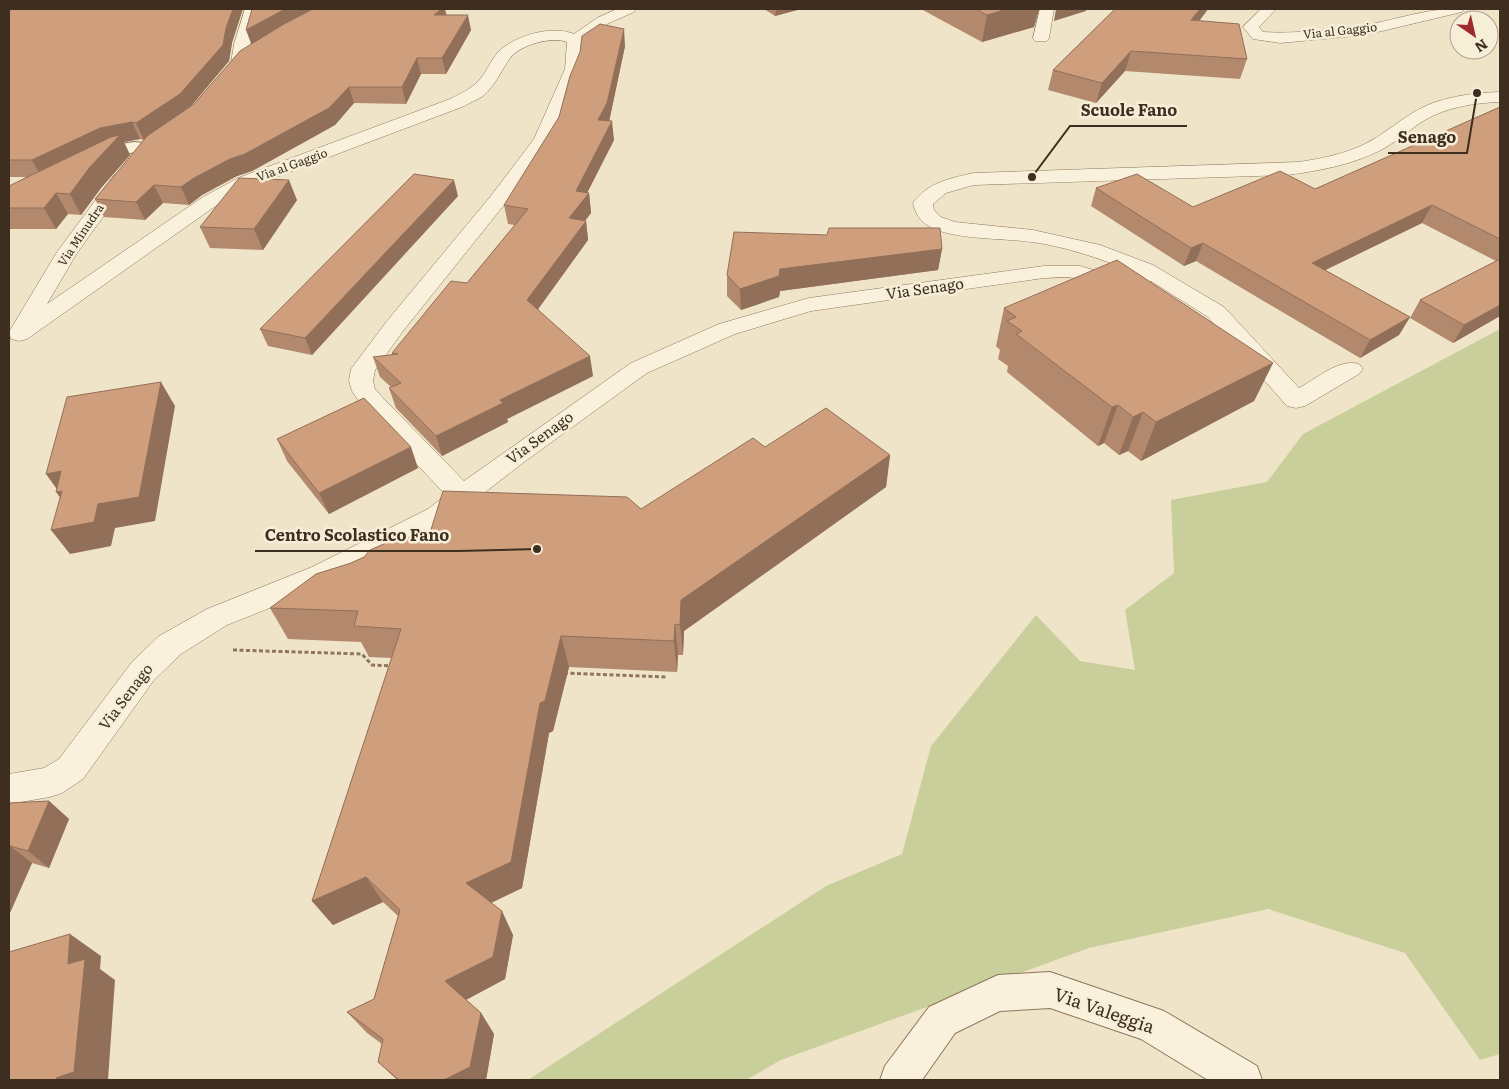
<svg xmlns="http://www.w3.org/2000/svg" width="1509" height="1089" font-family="Literata,serif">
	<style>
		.green { fill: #c9cf9b }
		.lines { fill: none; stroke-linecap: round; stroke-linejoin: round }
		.service-casing { stroke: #8d765c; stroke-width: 2 }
		.minor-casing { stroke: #8d765c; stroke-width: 1 }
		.path { stroke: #8d765c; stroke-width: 3; stroke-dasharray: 4 2.5; stroke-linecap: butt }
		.service { fill: #faf1dc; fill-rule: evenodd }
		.minor { fill: #faf1dc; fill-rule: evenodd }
		.wall { fill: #b2896c }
		.shaded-wall { fill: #916f58 }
		.building { fill: #cf9f7d; stroke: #916f58 }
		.labels { text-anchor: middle; stroke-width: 5; stroke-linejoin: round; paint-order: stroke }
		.far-street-label { font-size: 12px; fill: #3d2e20; stroke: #f7eed8 }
		.street-label { font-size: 15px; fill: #3d2e20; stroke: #f7eed8 }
		.near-street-label { font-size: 18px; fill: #3d2e20; stroke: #f7eed8 }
		.leader { fill: none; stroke: #3d2e20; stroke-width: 2 }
		.callout-dot { fill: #3d2e20; stroke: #f7eed8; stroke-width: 2 }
		.callout-label { font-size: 16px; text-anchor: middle; font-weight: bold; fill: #3d2e20; stroke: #f7eed8; stroke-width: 5; stroke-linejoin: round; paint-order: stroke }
	</style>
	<rect width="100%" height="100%" fill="#f0e4c8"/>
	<path class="green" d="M1500,329V1054L1480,1060L1405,953L1268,909L1089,948L781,1060L746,1080H528L826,886L902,854L931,746L1036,615L1080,661L1135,670L1125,610L1174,573L1171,500L1267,482L1303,434Z"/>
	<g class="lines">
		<defs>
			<g id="service">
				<path d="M134,142L154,144L157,148L154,152C145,154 135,151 126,154C113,157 102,169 88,166L85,162C94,149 119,144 134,142Z"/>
				<path d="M1050,972L1164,1011L1257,1066L1262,1080H1208L1141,1039L1050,1008L1000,1011L955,1033L922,1080H880L885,1066L929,1007L998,975Z"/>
			</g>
			<g id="minor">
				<path d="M245,9H259L245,66H233L231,63L234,44Z"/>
				<path d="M617,9H636L634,12L607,24L583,42L581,69L552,140L504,205L403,331L375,370L373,381L375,389L383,398L464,481L631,363L719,324L809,298L1044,266H1080L1113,276L1134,274V272C1101,259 1068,247 1032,242C1004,238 949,240 927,225C919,220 915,212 913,203C928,182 951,178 974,173L1298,162C1321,159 1344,154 1365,144C1383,135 1397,122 1414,112C1439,97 1471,93 1500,92V102C1473,103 1447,107 1423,121C1408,131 1395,143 1379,151C1351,165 1318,171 1287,175L974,185L946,193L933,204L934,210L941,217L955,222L1033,230L1100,245L1153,265L1224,307L1299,388C1316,379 1339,358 1359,364L1363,369L1359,374L1305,406L1296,408L1287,406L1208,317L1151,281C1125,296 1106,284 1079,279C1068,276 1055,278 1044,278L811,311L735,334L647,373L520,465L446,523L332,583L227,625L181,654L154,680L83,779L62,793L50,797L9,804V774L44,768L59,759L132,662L159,636L207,609L312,567L428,509L446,495L365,410L352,391L349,381L351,369L387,321L490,197L534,139L565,69L567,42C552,36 520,45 510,58C501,71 495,86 483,96C477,100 469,103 462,107L252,186L217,205L27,339L19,341L11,339L9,332L57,252L115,174L122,172L129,174L131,178L77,253L47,304L203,197L238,178L450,99C462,93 473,88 481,78C488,69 493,56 501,49C519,35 552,25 574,34L597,18Z"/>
				<path d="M1040,9H1054L1049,38L1047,41H1035L1033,38Z"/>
				<path d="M1261,9H1276L1259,27L1263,32C1292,34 1337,30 1366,25C1399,19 1431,7 1464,9L1462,12L1365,35L1280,43L1253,39L1243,27Z"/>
			</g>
		</defs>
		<use href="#service" class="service-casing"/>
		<use href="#minor" class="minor-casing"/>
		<g class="path">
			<path d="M233,650L362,654L372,665L393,666"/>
			<path d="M564,673L666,677"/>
		</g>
		<use href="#service" class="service"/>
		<use href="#minor" class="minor"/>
	</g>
	<g class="wall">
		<path d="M9,9L232,43L229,61L189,108L446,15L471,30L446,74H421L406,104L354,103L335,125L252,171L237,176L202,195L189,205L163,203L145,220L104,217L95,199L144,140L140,139L124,142L130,155L101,188L81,215L68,214L56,229H9V187L26,177H10L9,176Z"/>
		<path d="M764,9H801L775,16Z"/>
		<path d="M921,9H1039L1034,27L982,42Z"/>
		<path d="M1115,9H1208L1199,21L1247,59L1240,79L1125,71L1096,103L1048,90L1053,70Z"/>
		<path d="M625,46L609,121L614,140L587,193H589L591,213L585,221H586L588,240L538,309L593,376L507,419L508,422L442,456L396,408L389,388L391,387L380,377L373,357L393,355L392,353L467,283L515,225L508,224L504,205Z"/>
		<path d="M1500,107V316L1453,343L1410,318L1420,300L1496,261L1422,223L1325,270L1410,317L1399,335L1360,358L1196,261L1184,266L1091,206L1096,188L1193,207L1315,189Z"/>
		<path d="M458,196L312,355L268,346L260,329Z"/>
		<path d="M297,200L263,250L210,248L200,227Z"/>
		<path d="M942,249L938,270L780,291L779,297L741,310L727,296V275Z"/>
		<path d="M1004,308L1273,363L1254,401L1141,461L1128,451L1119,455L1104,443L1098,446L1007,372L1008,366L998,359L1000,350L996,346Z"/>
		<path d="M277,439L418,468L329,514L287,461Z"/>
		<path d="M765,447L890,455L886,487L684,631L683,655H678L677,672L569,667L553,731L549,733L522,888L491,903L513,935L505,979L466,1000L481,1013L494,1034L486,1080H397L378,1062L382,1044L367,1033L347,1012L374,999L398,916L383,902L333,925L312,901L392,658L369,657L361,642L288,639L270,608L351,563L429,536L641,509Z"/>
		<path d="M49,801L69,819L49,868L32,863L9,915V803Z"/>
	</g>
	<g class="shaded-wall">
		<path d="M233,9H243L232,43L229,61L187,111L144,140L136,123L226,28Z"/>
		<path d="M285,9H318L252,46L246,30Z"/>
		<path d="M441,9H445L448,21L434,15Z"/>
		<path d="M776,9H801L775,16Z"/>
		<path d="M1007,9H1039L1034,27L982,42L987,15Z"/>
		<path d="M1056,9H1087L1086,11L1054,21Z"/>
		<path d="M1200,9H1208L1185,40L1191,20Z"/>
		<path d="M468,15L471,30L446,74L442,58Z"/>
		<path d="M624,29L625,46L609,122L598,120Z"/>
		<path d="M1131,51L1125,71L1096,103L1102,83Z"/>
		<path d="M417,58L421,74L406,104L402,87Z"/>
		<path d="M349,87L354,103L335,125L252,171L237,176L202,195L189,205L181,187L194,178Z"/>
		<path d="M612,121L614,140L584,199L589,193L591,213L572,237L569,218L576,191Z"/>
		<path d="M132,122L140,139L124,142L130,155L101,188L81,215L70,194L42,178L32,160L100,128Z"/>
		<path d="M289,180L297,200L263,250L254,229Z"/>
		<path d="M454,180L458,196L312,355L305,338Z"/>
		<path d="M154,185L163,203L145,220L136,202Z"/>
		<path d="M56,193L68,214L56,229L44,208Z"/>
		<path d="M1432,205L1422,223L1303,281L1312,263Z"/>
		<path d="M586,221L588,240L531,319L527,300Z"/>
		<path d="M1203,243L1196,261L1184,266L1191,248Z"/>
		<path d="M942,249L938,270L780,291L779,297L741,310L740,289L780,269Z"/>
		<path d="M1500,305V316L1453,343L1464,325Z"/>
		<path d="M1410,317L1399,335L1360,358L1370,340Z"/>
		<path d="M590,356L593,376L507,419L508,422L442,456L436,436L500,400Z"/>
		<path d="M1273,363L1254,401L1141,461L1156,422Z"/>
		<path d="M161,382L175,406L155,521L115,528L111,546L70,554L51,530L98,504Z"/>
		<path d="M1118,405L1104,443L1098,446L1112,407Z"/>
		<path d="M1143,412L1128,451L1119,455L1133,417Z"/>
		<path d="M411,447L418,468L329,514L319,493Z"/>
		<path d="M890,455L886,487L684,631L683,655L680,625L681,600Z"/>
		<path d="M61,471L74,516L56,492H59L46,474Z"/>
		<path d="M675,624L678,655L677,672L674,641Z"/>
		<path d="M561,636L569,667L553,731L549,733L522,888L480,908L466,883L540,703Z"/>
		<path d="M49,801L69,819L49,868L28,851Z"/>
		<path d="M10,846L32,863L9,915V849Z"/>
		<path d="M366,877L383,902L333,925L312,901Z"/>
		<path d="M502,911L513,935L505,979L460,1003L445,981Z"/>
		<path d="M70,934L101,956L100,969L115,980L108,1080H56Z"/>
		<path d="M481,1013L494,1034L486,1080H444Z"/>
	</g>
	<g class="building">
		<path d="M9,9H233L226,28L223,45L180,94L136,123L132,122L100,128L32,160H9V151L10,150H9Z"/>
		<path d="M252,9H285L246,30Z"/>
		<path d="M313,9H441L434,15H468L442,58H417L402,87H349L329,108L245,154L230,159L194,178L181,187L154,185L136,202L95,199L147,136L194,104L240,51L284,24Z"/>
		<path d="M976,9H1007L987,15Z"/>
		<path d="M1115,9H1200L1191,20L1239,24L1247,59L1131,51L1102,83L1053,70Z"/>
		<path d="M600,24L624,29L607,103L598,120L612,121L576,191L589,193L569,218L586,221L527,300L590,356L500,400L503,403L436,436L389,388L401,383L373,357L398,354L392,353L451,281L467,283L528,209L504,205L559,117L570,76L580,52L582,36Z"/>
		<path d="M1500,107V239L1432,205L1312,263L1410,317L1370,340L1203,243L1191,248L1096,188L1137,174L1193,207L1280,171L1315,189Z"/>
		<path d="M120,135L90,167L70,194L56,193L44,208H9V187L11,185L111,137Z"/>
		<path d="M414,174L454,180L305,338L260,329Z"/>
		<path d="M239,178L289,180L254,229L200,227Z"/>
		<path d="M829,228H940L942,249L780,269L779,276L740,289L727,275L734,232L827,235Z"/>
		<path d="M1500,259V305L1464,325L1420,300Z"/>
		<path d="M1117,260L1273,363L1156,422L1143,412L1133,417L1118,405L1112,407L1016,334L1022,331L1007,321L1016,317L1004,308Z"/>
		<path d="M161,382L139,497L98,504L94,522L51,530L62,491L56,492L61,471L46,474L67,397Z"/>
		<path d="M364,398L411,447L319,493L277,439Z"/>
		<path d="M826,408L890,455L681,600L680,625L675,624L674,641L561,636L545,701L540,703L511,862L466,883L502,911L493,957L445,981L481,1013L470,1067L444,1080H399L378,1062L383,1039L347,1012L374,999L400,910L366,877L312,901L401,629L354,626L358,611L270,608L316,574L351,563L364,557L370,550L395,539L429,536L443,491L627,497L641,509L753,438L765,447Z"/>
		<path d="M49,801L28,851L10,846L9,849V803Z"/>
		<path d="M70,934L68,964L85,959L74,1072L56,1078V1080H9V952Z"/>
	</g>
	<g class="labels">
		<g class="far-street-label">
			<text transform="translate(1340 31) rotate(-6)" y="4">Via al Gaggio</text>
			<text transform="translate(292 165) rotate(-20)" y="4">Via al Gaggio</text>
			<text transform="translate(81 235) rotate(-56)" y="4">Via Minudra</text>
		</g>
		<g class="street-label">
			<text transform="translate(925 289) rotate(-8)" y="5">Via Senago</text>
			<text transform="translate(540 438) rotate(-36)" y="5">Via Senago</text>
			<text transform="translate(126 697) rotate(-53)" y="5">Via Senago</text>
		</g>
		<g class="near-street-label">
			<text transform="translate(1104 1011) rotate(19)" y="6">Via Valeggia</text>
		</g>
	</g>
	<path class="leader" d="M1032 177L1070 126H1187M1477 93L1467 153H1388M537 549L459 551H255"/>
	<g class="callout-dot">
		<circle cx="1032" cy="177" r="5"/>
		<circle cx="1477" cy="93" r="5"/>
		<circle cx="537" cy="549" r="5"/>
	</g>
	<g class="callout-label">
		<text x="1129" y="116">Scuole Fano</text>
		<text x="1427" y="143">Senago</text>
		<text x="357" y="541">Centro Scolastico Fano</text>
	</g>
	<rect width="1509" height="1089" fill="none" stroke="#3d2e20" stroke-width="20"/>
	<g transform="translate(1474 35) rotate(146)"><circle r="24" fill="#f7eed8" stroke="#ada18e"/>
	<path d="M0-4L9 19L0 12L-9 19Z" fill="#9e2a2b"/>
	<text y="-8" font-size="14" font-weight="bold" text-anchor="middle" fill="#3d2e20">N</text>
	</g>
</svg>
